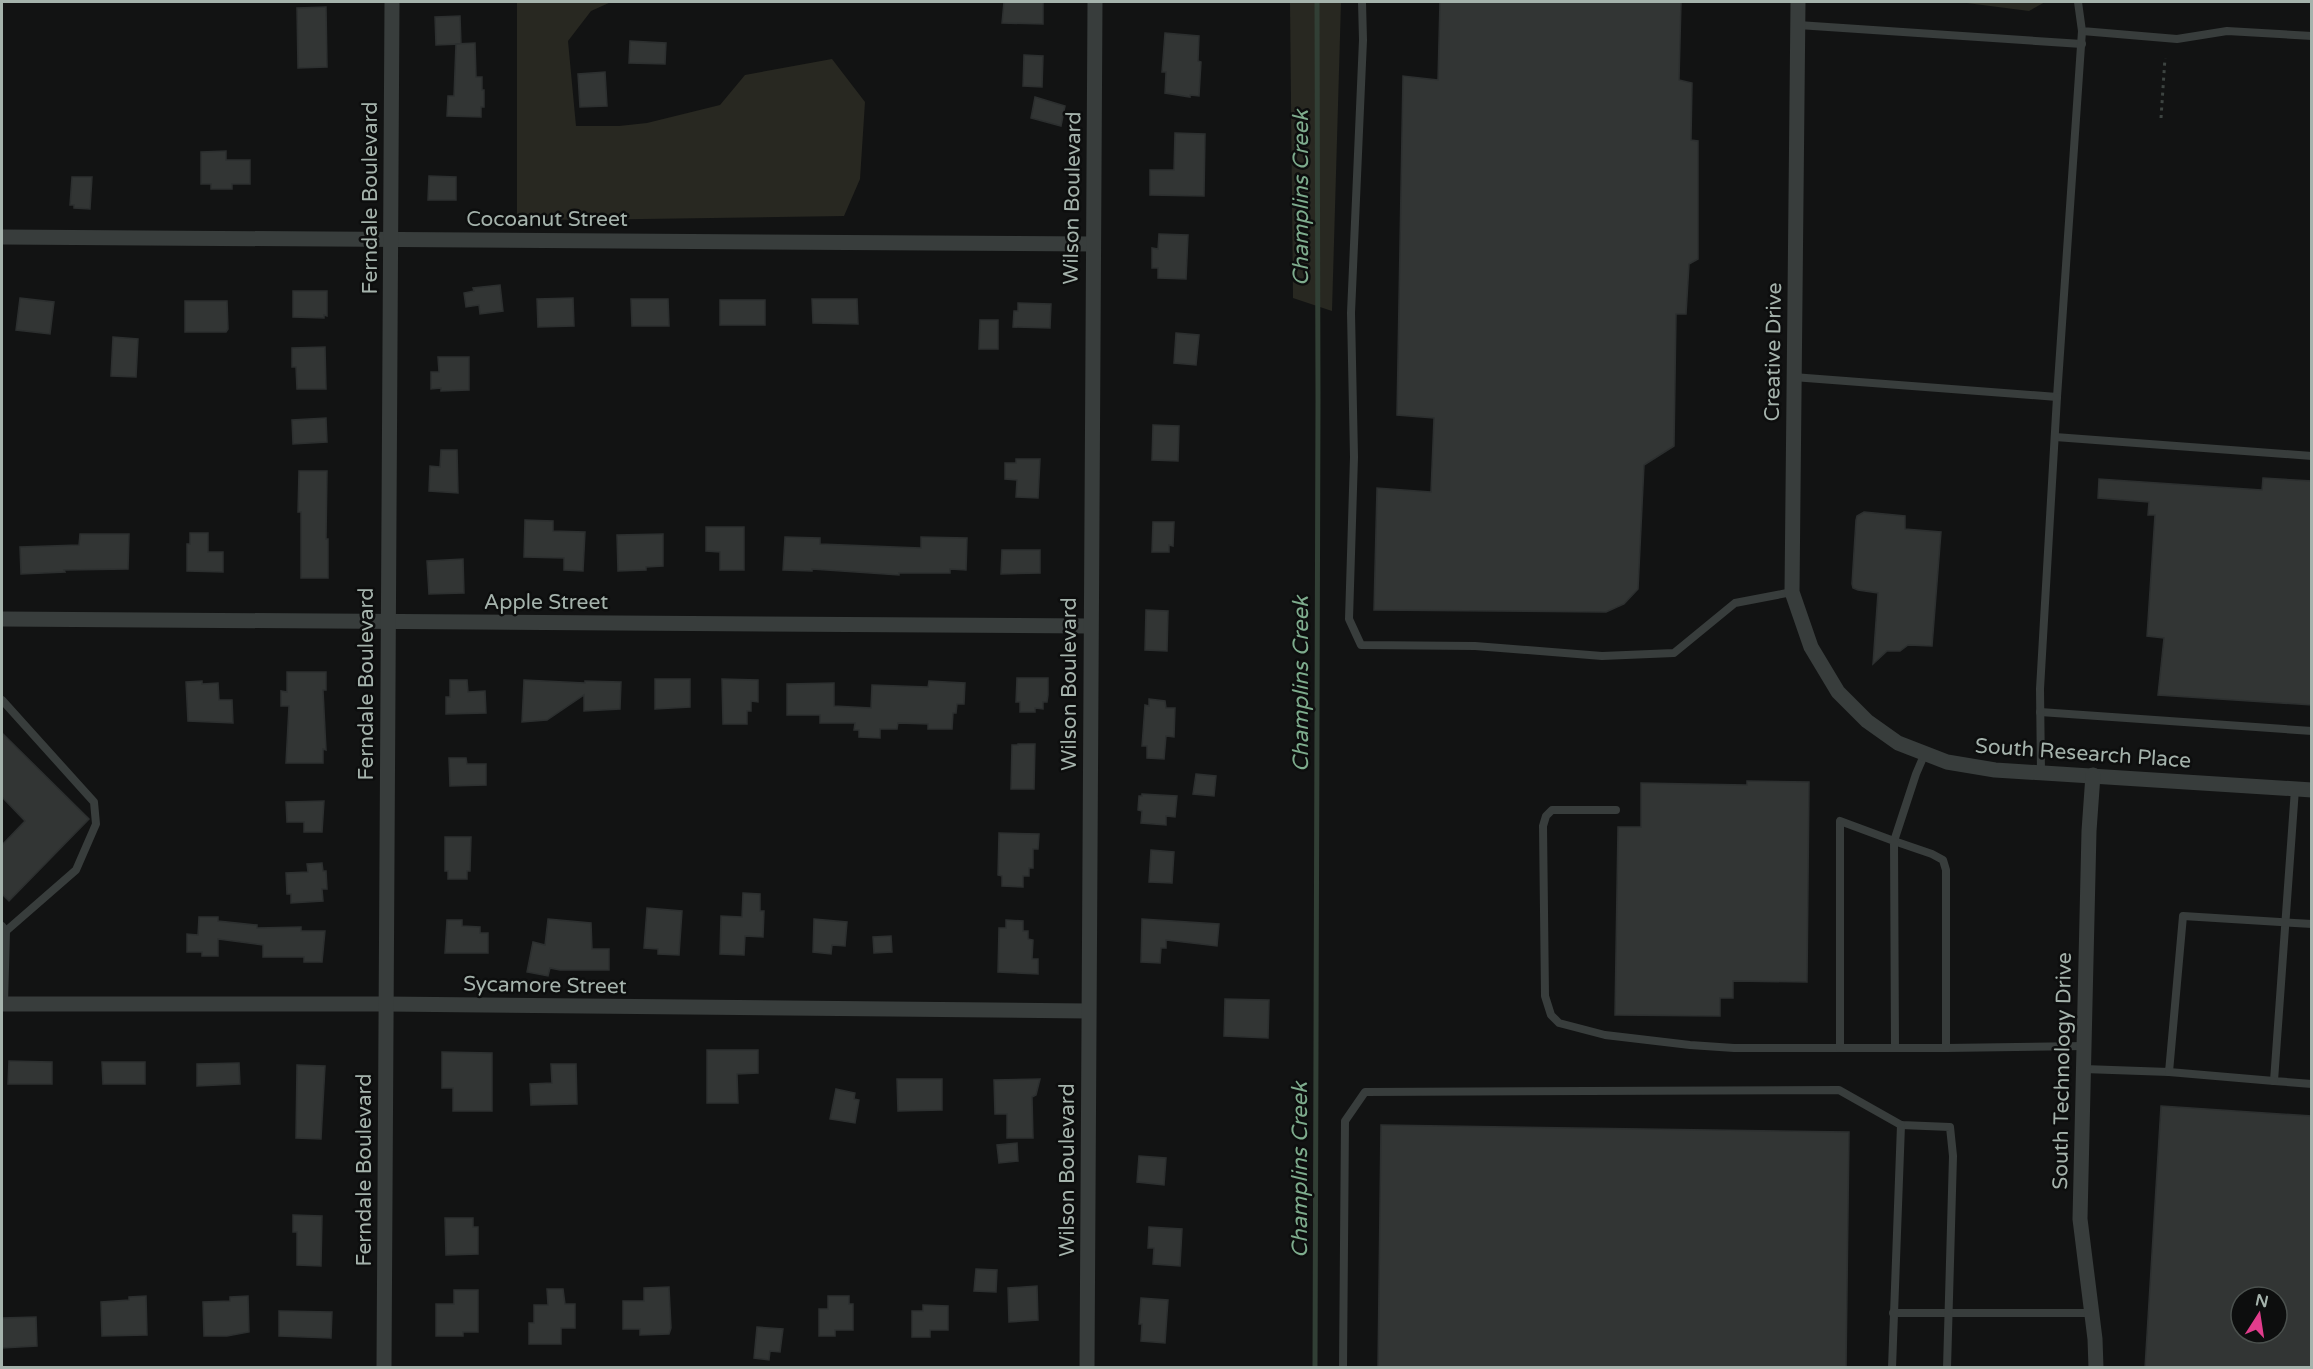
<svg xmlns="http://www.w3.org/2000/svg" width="2313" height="1369" font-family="'Varela Round',sans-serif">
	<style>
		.green { fill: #282821 }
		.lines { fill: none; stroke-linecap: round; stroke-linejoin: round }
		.stream { stroke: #313f35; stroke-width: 5 }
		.building { fill: #323534; stroke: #2c2f2f; stroke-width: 1.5; fill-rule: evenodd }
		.path { stroke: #3d4441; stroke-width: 3; stroke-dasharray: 3 4.5; stroke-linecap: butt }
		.service { stroke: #383d3c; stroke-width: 8 }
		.minor { stroke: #383d3c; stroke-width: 15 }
		.labels { text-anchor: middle; stroke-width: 5; stroke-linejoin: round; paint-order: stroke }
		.street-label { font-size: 21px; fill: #a5b3ac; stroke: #0d0e0e }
		.water-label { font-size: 22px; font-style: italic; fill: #7eac8d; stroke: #0d0e0e }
	</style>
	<rect width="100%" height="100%" fill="#121313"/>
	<g class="green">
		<path d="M517,2H611L591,11L568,41L576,126H619L647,123L720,105L745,75L832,59L865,102L860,179L844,216L573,220L517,218Z"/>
		<path d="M1290,2H1341L1332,311L1293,298Z"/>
		<path d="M1959,2H2045L2029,11Z"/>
	</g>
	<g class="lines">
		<path class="stream" d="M1315,1368L1318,400L1317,2"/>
	</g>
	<g class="building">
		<path d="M1004,2H1043V24L1002,23Z"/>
		<path d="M1440,2H1681L1679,80L1692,83L1691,140L1698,141V259L1689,264L1686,314H1676L1674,446L1644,465L1638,589L1624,604L1606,612L1374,610L1377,488L1431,492L1434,418L1397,415L1403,76L1438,80Z"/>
		<path d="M326,7L327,67L298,68L297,8Z"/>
		<path d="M460,16L461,44L436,45L435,17Z"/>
		<path d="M1165,33L1199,36L1198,61L1201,62L1199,96L1190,95V97L1165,93L1166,72H1162Z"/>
		<path d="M630,41L666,43L665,64L629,63Z"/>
		<path d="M475,43L476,77H482V90H484V107H481V117L447,116L448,96H454L456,44Z"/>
		<path d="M1024,55L1043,56L1042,87L1023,86Z"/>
		<path d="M605,72L607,106L580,107L578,74Z"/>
		<path d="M1035,97L1065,106L1061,126L1031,118Z"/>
		<path d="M1175,133L1205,134L1204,196L1150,195V170H1174Z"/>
		<path d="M226,151V160H250V184H232V189H211V184H201V152Z"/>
		<path d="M429,176L456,177V200H428Z"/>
		<path d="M72,177H92L90,209L74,208V205H70Z"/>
		<path d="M1159,234L1188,235L1186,279L1158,278V268H1152V248L1158,249Z"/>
		<path d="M500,285L503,311L480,314L479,305L466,307L464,293L474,291L473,288Z"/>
		<path d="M293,291H327V316L324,315V318L293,317Z"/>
		<path d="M20,298L54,302L50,334L16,330Z"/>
		<path d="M573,298L574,326L538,327L537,299Z"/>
		<path d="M631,299H668L669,326H632Z"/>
		<path d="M812,299H857L858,324L813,323Z"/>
		<rect x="720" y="300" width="45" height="25"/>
		<path d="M185,301H227L228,329L226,332H185Z"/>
		<path d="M1018,303L1051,304L1050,328L1013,327L1014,311H1018Z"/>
		<path d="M980,320H998V349H979Z"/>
		<path d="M1176,333L1199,335L1196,365L1174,363Z"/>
		<path d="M113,337L138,339L136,377L111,376Z"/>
		<path d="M325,347L326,389H297L296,367H292V348Z"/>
		<path d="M438,357H469V390L441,391V388L431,389V372H439Z"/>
		<path d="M326,418L327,442L293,444L292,420Z"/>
		<path d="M1153,425L1179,426L1178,461L1152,460Z"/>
		<path d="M441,450H457L458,493L429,491L430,466L440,467Z"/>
		<path d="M1016,459H1040L1038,498L1016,497L1017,480L1005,479V463H1016Z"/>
		<path d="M299,471H327L326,539H328V578H301V512H298Z"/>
		<path d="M2263,478L2312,481V705L2158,695L2164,638L2147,636L2155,515H2148L2149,502L2098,498L2099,479L2262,490Z"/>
		<path d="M1864,512L1905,516V529L1941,532L1932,646L1908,645L1900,651H1887L1873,664L1878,593L1858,590L1853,588L1852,584L1856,520L1857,516Z"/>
		<path d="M525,520L553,521V531L585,532L583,571L564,570V558L524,557Z"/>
		<path d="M1153,522H1174L1173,546L1169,545V552H1152Z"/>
		<path d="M706,527H744V570H720V552L706,551Z"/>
		<path d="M190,533H208V552H223V572L187,571V544H190Z"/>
		<path d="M80,534H129L128,569L64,570L65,572L21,574L20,547L79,545Z"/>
		<path d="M663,534V566L646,567V570L618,571L617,535Z"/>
		<path d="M785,537L820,538V544L921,548V537L967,538L966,570L950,569V573H899V575L812,569V571L783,570Z"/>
		<path d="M1002,550H1040V573L1001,574Z"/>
		<path d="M463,559L464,593L429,594L427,561Z"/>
		<path d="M1146,610L1168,611L1167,651L1145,650Z"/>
		<path d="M287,672H326V690H323L326,750L323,749V763H286L289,706H281V691L287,692Z"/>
		<path d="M1017,678H1048V695L1047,702H1043V709L1035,708V712H1020V702H1016Z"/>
		<path d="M655,679H690V707L655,709Z"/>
		<path d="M722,679L758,680V702L751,701V711H747V724H723Z"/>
		<path d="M450,680H467L468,692L485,691L486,713L446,714V697H450Z"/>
		<path d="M524,680L585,683V681L621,682L620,709L584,711V695L547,720L522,722Z"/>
		<path d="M202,681V684L218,683L219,700H232L233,723L188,721L186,682Z"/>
		<path d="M929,681L965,683L964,704H957L956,713H953L952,729H928V724L898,723L897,729H880V738L859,737V730H854L855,723H820V715H787V684L834,683V706L871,708L872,685L928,687Z"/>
		<path d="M1149,699L1165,701L1166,708H1175L1174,737L1166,736L1164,759L1147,758V746H1142L1145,705L1149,706Z"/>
		<path d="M2,733L89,819L9,901L2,894V845L25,821L2,797Z"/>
		<path d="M1018,744H1035L1034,789H1011L1012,745H1018Z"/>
		<path d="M449,758H466L467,764H486V785L450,786Z"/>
		<path d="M1196,774L1216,776L1214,796L1193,794Z"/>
		<path d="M1747,781L1809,782L1807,982L1733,981V998H1720V1016L1615,1015L1618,827H1641V783L1747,785Z"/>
		<path d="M1142,794L1177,796L1175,817L1166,816V825L1141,823L1142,811L1138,810L1139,796H1142Z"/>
		<path d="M324,801L322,832H304V822H287L286,802Z"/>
		<path d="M999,833L1039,834L1038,849H1033V868H1029V876H1023V887L1002,886V876L998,875Z"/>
		<path d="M445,837H471L470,871H467V879H448V871H445Z"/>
		<path d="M1151,850L1174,852L1172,883L1149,882Z"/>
		<path d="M322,863L323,871H326L327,889H322L323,901L291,903V894H287L286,873L308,872L307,864Z"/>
		<path d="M743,893L760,894V911H764L763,937L745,936L744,955L720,954L721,916L742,917Z"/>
		<path d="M647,908L682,911L679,955L658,954V949L644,948Z"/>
		<path d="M199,917H218V921L257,925V928L301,927V931H325L322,962H304V957H263V945L218,939V956H202V952H187V934L198,935Z"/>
		<path d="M548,919L591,923L592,949H609V970H560L550,968L548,976L527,972L533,942L545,945Z"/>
		<path d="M814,919L847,922L845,946L832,945L831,954L813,952Z"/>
		<path d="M1142,919L1219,924L1217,946L1166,940V948H1161L1160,963L1141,962Z"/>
		<path d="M447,920H462V926L480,927V933H488V953H445Z"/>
		<path d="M1006,920L1023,921V931H1028V939L1033,940L1032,959H1038V974L998,972L999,928H1006Z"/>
		<path d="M891,936L892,952L874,953L873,937Z"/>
		<path d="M1225,999L1269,1000L1268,1038L1224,1036Z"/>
		<path d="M707,1050H758V1073L737,1074L738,1103H707Z"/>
		<path d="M442,1052L492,1053V1111H453V1088H442Z"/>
		<path d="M9,1061L52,1062V1084H8Z"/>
		<path d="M102,1062H145V1084H103Z"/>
		<path d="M239,1063L240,1084L197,1086V1064Z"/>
		<path d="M551,1064H576L577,1104L531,1105L530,1084L552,1083Z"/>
		<path d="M297,1065L325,1066L321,1139L296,1138Z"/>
		<path d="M897,1079H942V1110L898,1111Z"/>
		<path d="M1040,1079L1036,1095L1032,1097L1033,1138H1007V1114H995L994,1080Z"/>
		<path d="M836,1089L855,1093L854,1099L859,1100L855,1123L830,1119Z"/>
		<path d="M2161,1106L2312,1116V1368H2145ZM2241,1297H2277V1333H2241Z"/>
		<path d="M1381,1125L1849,1132L1846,1368H1378Z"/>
		<path d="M1017,1143L1018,1161L999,1163L997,1145Z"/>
		<path d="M1139,1156L1166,1158L1164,1185L1137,1182Z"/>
		<path d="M293,1215L322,1216L321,1266L297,1265V1232H293Z"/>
		<path d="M445,1218H473V1227H478V1254L446,1255Z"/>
		<path d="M1149,1227L1182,1229L1180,1266L1153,1264L1154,1248H1148Z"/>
		<path d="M976,1269L997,1270L996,1292L974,1291Z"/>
		<path d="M1037,1286L1038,1320L1009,1322L1008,1288Z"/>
		<path d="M669,1287L671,1328L669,1334L640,1335V1329H623V1301H644V1288Z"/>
		<path d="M547,1289H563L565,1304H575V1328H561V1344H529V1323H534V1305H548Z"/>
		<path d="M454,1290H478V1332H463V1336H436V1304H454Z"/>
		<path d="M146,1296L147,1335L102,1336L101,1302L129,1300V1297Z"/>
		<path d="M248,1296L249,1332L227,1336H204L203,1302L230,1301V1297Z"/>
		<path d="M828,1296H849V1304H853V1330H835V1336H819V1309H828Z"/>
		<path d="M1141,1298L1168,1300L1165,1343L1141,1341L1142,1324H1139Z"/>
		<path d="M923,1305L948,1306V1330H930V1337H912V1311H923Z"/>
		<path d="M279,1311L332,1312L331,1338L279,1336Z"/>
		<path d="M36,1317L37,1346L2,1348V1318Z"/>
		<path d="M757,1327L783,1329L780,1352L770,1351L769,1360L754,1358Z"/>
	</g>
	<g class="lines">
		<path class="path" d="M2161,118L2165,58"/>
		<g class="service">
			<path d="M1362,2L1363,40L1351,313L1354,457L1349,619L1361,645L1475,646L1602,656L1674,653L1735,603L1792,592"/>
			<path d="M2078,2L2082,31L2177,39L2227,31L2312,36"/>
			<path d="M1798,25L2082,44"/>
			<path d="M1793,377L2057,397L2082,31"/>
			<path d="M2055,437L2312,456"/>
			<path d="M2,700L94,802L96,824L76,870L6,931"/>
			<path d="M2040,712L2312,731"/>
			<path d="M1925,753L1916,774L1894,841L1932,854L1943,860L1946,870V1048L2085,1046"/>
			<path d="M2041,773L2040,689L2057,397"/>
			<path d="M2295,789L2274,1081L2312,1084"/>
			<path d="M1616,810H1552L1546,816L1543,826L1545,996L1551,1015L1559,1023L1605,1035L1690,1045L1734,1048H1840"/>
			<path d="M2,926L6,931L4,1004"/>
			<path d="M1895,1048L1894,841L1840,821V1048H1946"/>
			<path d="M2084,1069L2169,1072L2183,916L2312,924"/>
			<path d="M2169,1072L2274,1081"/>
			<path d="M1893,1313H2091"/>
			<path d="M1343,1368L1345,1121L1365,1092L1839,1090L1901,1125L1950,1127L1953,1156L1947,1368"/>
			<path d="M1892,1368L1901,1125"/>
		</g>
		<g class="minor">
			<path d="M1798,2L1792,592L1811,647L1838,692L1867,721L1898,743L1947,762L1995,770L2312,790"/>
			<path d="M2,237L1093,244"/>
			<path d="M2,619L1090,626"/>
			<path d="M2093,775L2089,831L2080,1219L2095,1339L2096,1368"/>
			<path d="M2,1004H385L1088,1011"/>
			<path d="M384,1368L392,2"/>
			<path d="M1087,1368L1095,2"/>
		</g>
	</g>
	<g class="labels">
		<g class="street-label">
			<text transform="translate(370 198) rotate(-90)" y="7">Ferndale Boulevard</text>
			<text transform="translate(1072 198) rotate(-89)" y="7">Wilson Boulevard</text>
			<text x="547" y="226">Cocoanut Street</text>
			<text transform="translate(1773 352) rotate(-89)" y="7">Creative Drive</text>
			<text x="546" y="609">Apple Street</text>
			<text transform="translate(366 684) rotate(-90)" y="7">Ferndale Boulevard</text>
			<text transform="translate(1069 684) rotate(-90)" y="7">Wilson Boulevard</text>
			<text transform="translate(2083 753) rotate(4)" y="7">South Research Place</text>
			<text transform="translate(545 985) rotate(1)" y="7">Sycamore Street</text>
			<text transform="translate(2062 1071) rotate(-89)" y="7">South Technology Drive</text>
			<text transform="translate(364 1170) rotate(-90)" y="7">Ferndale Boulevard</text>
			<text transform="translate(1067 1170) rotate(-90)" y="7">Wilson Boulevard</text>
		</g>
		<g class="water-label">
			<text transform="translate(1300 198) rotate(-90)" y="8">Champlins Creek</text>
			<text transform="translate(1300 684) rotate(-90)" y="8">Champlins Creek</text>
			<text transform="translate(1299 1170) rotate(-90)" y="8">Champlins Creek</text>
		</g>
	</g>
	<rect width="2313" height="1369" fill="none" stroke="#a5b3ac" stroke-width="6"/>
	<g transform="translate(2259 1315) rotate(12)"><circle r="28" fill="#0d0e0e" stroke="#4a504d" stroke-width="1.5"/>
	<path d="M0-4.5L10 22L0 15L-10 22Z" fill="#e23c8c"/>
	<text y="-9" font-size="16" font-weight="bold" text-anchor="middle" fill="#a5b3ac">N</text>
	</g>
</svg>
